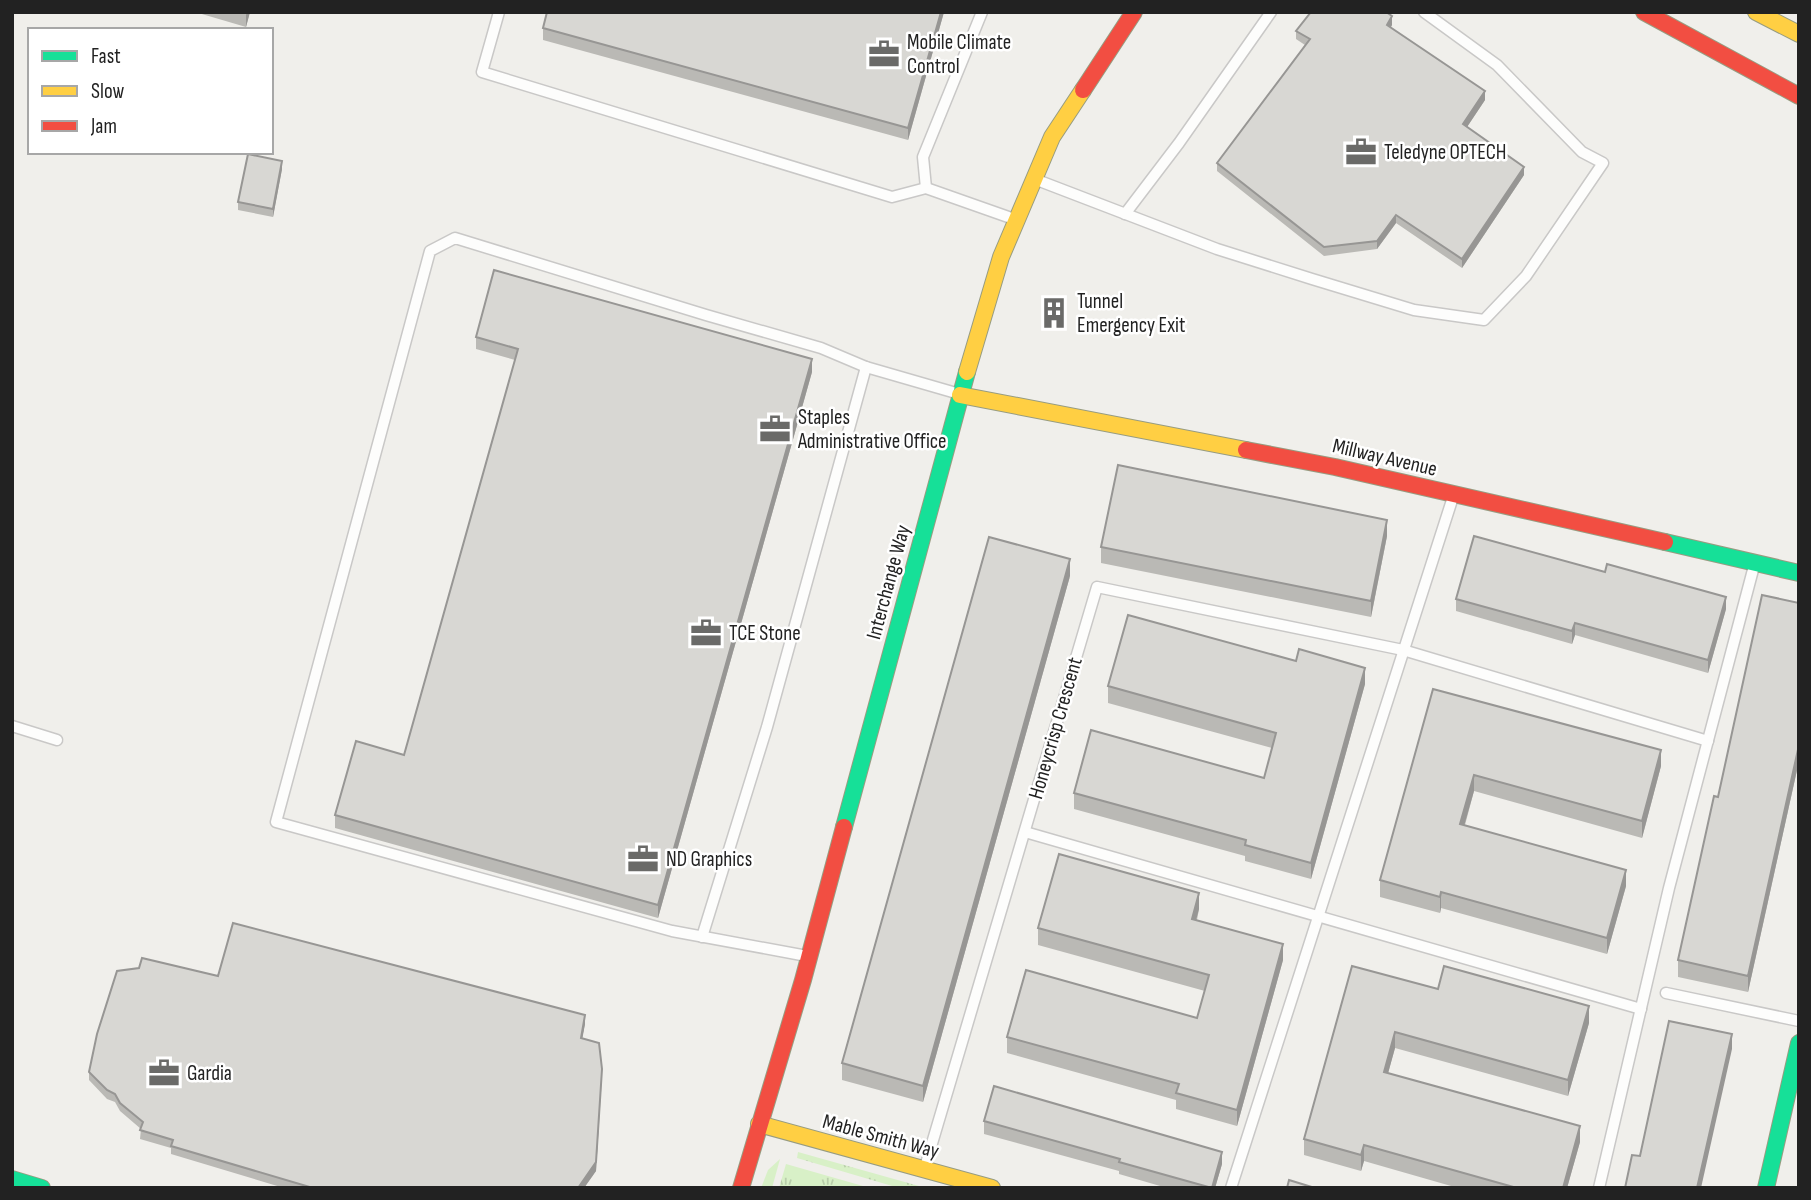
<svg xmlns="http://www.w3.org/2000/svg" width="1811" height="1200" font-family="'Sofia Sans Condensed',sans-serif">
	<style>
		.grass { fill: url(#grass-tufts) }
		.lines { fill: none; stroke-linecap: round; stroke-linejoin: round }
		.lane-casing { stroke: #c9c8c7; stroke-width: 13 }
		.fast-casing { stroke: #979c81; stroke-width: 18 }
		.slow-casing { stroke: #979c81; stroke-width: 18 }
		.jam-casing { stroke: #979c81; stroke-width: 18 }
		.lane { stroke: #fdfdfc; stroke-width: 10 }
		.fast { stroke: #16e098; stroke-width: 16 }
		.slow { stroke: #ffcf43; stroke-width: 16 }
		.jam { stroke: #f24e42; stroke-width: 16 }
		.wall { fill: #bab9b5 }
		.shaded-wall { fill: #979694 }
		.building { fill: #d8d7d3; stroke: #979694; stroke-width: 2 }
		.labels { text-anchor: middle; stroke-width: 5; stroke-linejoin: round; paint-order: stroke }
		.poi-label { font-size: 21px; fill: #222; stroke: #fff; text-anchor: start }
		.street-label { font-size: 21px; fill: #222; stroke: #fff }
	</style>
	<defs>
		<pattern id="grass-tufts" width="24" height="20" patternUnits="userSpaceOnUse" patternTransform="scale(1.75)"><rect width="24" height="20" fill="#d8f0c7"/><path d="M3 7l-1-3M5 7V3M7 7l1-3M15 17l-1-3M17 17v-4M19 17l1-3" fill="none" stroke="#b9ceab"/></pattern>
	</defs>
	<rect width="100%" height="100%" fill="#f0efeb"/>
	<g class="grass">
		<path d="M798,1152L926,1188H899L797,1158Z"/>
		<path d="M780,1159L772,1188H761L768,1170Z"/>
		<path d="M786,1164L870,1188H779Z"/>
	</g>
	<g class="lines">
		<defs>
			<g id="lane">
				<path d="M499,12L482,72L892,197L926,188L1014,219"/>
				<path d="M1037,180L1217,249L1312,279L1414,310L1484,320L1526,276L1603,163L1582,152L1497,65L1424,12"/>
				<path d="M926,188L923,157L982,12"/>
				<path d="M1125,214L1179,143L1271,12"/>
				<path d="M12,726L57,740"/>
				<path d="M1025,832L1641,1009"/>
				<path d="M702,937L767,727L866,367"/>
				<path d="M807,956L672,931L276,822L430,251L455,238L706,315L821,348L866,367L956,393"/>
				<path d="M1666,993L1799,1021"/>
				<path d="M925,1167L1097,587L1403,650L1708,741"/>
				<path d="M1231,1188L1453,497"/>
				<path d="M1599,1188L1669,888L1754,566"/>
			</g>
			<g id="fast">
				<path d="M1665,542L1799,573"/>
				<path d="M844,827L967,372"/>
				<path d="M12,1179L42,1188"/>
				<path d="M1766,1188L1799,1043"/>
			</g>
			<g id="slow">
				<path d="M1756,12L1799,34"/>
				<path d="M967,372L1001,257L1052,137L1083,90"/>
				<path d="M960,395L1246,450"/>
				<path d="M759,1124L992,1188"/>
			</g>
			<g id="jam">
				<path d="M1644,12L1799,96"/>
				<path d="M1083,90L1134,12"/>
				<path d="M1246,450L1335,467L1665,542"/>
				<path d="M741,1188L803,980L844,827"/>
			</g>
		</defs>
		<use href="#lane" class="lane-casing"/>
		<use href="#fast" class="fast-casing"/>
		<use href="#slow" class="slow-casing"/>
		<use href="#jam" class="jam-casing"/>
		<use href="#lane" class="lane"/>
		<use href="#fast" class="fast"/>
		<use href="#slow" class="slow"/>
		<use href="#jam" class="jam"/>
	</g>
	<g class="wall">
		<path d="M195,12H250L246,27Z"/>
		<path d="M547,12H944L908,140L543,40V28Z"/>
		<path d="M1392,25L1391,27L1485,100L1467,127L1524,175L1462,268L1396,223L1377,249L1324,256L1217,171V163L1305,45L1296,39V31Z"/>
		<path d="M282,169L273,217L238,210V202Z"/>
		<path d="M476,337L812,372L658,918L335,828V815L404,755L515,360L476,349Z"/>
		<path d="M1387,536L1371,617L1101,563V547Z"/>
		<path d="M1070,576L923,1102L842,1080V1063Z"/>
		<path d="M1456,599L1726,609L1708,673L1575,635L1572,644L1456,611Z"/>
		<path d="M1799,603V761L1748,992L1678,977V960L1718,797Z"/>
		<path d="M1365,684L1311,879L1245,861V856L1074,809V793L1264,778L1272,748L1108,703V686Z"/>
		<path d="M1433,689L1661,766L1642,838L1474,791L1465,825L1626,886L1607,954L1441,908L1440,913L1380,897V880Z"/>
		<path d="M1199,909L1197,920L1283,960L1237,1126L1176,1109V1100L1007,1053V1037L1197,1018L1205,991L1038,945V928Z"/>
		<path d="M1352,966L1438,989L1589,1023L1568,1096L1395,1048L1388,1073L1580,1142L1567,1188H1458L1364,1161L1361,1171L1304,1155V1139Z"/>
		<path d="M218,976L585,1024L582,1038L602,1077L596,1171L584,1188H284L171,1154V1148L140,1139L141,1129L120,1111L115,1102L107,1099L89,1080V1072Z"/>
		<path d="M984,1121L1222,1164L1215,1188H1167L1119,1174V1171L984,1134Z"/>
	</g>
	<g class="shaded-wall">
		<path d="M247,12H250L246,27V15Z"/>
		<path d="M941,12H944L908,140V128Z"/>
		<path d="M1392,16V25L1387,33V25Z"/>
		<path d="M1485,91V100L1463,133V124Z"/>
		<path d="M282,161V169L273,217V209Z"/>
		<path d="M1524,167V175L1462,268V259Z"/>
		<path d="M1396,215V223L1377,249V241Z"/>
		<path d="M812,359V372L658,918V905Z"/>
		<path d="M1387,520V536L1371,617V601Z"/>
		<path d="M1070,559V576L923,1102V1086Z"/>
		<path d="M1726,597V609L1708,673V660Z"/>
		<path d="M1575,623V635L1572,644V631Z"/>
		<path d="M1365,668V684L1311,879V863Z"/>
		<path d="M1799,745V761L1748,992V976Z"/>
		<path d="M1661,750V766L1642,838V821Z"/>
		<path d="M1474,775V791L1460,840V824Z"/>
		<path d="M1626,870V886L1607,954V938Z"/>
		<path d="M1441,892V908L1440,913V897Z"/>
		<path d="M1199,893V909L1192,935V919Z"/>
		<path d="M1283,944V960L1237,1126V1110Z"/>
		<path d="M1589,1006V1023L1568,1096V1080Z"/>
		<path d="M585,1015V1024L581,1046V1038Z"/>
		<path d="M1395,1032V1048L1384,1088V1072Z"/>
		<path d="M1732,1034V1049L1701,1188H1697Z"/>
		<path d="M602,1069L596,1171L584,1188H578Z"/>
		<path d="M1580,1126V1142L1567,1188H1563Z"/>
		<path d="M1364,1145V1161L1361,1171V1155Z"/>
		<path d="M1222,1152V1164L1215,1188H1212Z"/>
	</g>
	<g class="building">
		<path d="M547,12H941L908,128L543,28Z"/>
		<path d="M1311,12H1386L1392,16L1387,25L1485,91L1463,124L1524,167L1462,259L1396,215L1377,241L1324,247L1217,163L1310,39L1296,31Z"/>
		<path d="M248,154L282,161L273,209L238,202Z"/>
		<path d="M494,270L812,359L658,905L335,815L356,741L404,755L518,349L476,337Z"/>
		<path d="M1118,465L1387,520L1371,601L1101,547Z"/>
		<path d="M1474,536L1605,572L1607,564L1726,597L1708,660L1575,623L1572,631L1456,599Z"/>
		<path d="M989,537L1070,559L923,1086L842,1063Z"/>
		<path d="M1762,595L1799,603V745L1748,976L1678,960L1714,796L1718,797Z"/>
		<path d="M1128,615L1296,661L1299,649L1365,668L1311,863L1245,845L1246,840L1074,793L1091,730L1264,778L1276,733L1108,686Z"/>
		<path d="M1433,689L1661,750L1642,821L1474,775L1460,824L1626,870L1607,938L1441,892L1440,897L1380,880Z"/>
		<path d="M1059,854L1199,893L1192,919L1283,944L1237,1110L1176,1093L1179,1084L1007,1037L1026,970L1197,1018L1209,975L1038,928Z"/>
		<path d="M233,923L585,1015L581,1038L599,1043L602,1069L596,1162L578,1188H313L171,1146L173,1140L140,1130L143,1122L120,1103L115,1094L107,1090L89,1072L97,1034L117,971L139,968L142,958L218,976Z"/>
		<path d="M1352,966L1438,989L1444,966L1589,1006L1568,1080L1395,1032L1384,1072L1580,1126L1563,1188H1517L1364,1145L1361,1155L1304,1139Z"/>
		<path d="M1669,1021L1732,1034L1697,1188H1625L1632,1155L1640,1156Z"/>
		<path d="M994,1086L1222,1152L1212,1188L1119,1162L1120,1159L984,1121Z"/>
		<path d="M1289,1180L1315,1188H1287Z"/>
	</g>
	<defs>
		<symbol id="office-bare" viewBox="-9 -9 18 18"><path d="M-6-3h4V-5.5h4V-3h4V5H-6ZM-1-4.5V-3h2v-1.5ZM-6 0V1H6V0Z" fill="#6a6a68" stroke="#fff" stroke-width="2.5" paint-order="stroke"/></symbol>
		<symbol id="building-bare" viewBox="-9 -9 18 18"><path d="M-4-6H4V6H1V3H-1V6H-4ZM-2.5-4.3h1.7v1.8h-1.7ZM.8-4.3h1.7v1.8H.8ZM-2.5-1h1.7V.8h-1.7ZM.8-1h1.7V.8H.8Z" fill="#6a6a68" stroke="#fff" stroke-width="2.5" paint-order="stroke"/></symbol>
	</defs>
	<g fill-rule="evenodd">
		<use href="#office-bare" x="862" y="32" width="44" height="44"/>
		<use href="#office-bare" x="1339" y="130" width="44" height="44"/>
		<use href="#building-bare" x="1032" y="291" width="44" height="44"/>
		<use href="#office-bare" x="753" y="407" width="44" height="44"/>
		<use href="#office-bare" x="684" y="611" width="44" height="44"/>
		<use href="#office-bare" x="621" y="837" width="44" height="44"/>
		<use href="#office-bare" x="142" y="1051" width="44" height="44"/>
	</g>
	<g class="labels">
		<g class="poi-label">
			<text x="907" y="49">Mobile Climate<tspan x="907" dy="24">Control</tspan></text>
			<text x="1384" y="159">Teledyne OPTECH</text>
			<text x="1077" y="308">Tunnel<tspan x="1077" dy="24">Emergency Exit</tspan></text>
			<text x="798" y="424">Staples<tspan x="798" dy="24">Administrative Office</tspan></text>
			<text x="729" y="640">TCE Stone</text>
			<text x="666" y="866">ND Graphics</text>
			<text x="187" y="1080">Gardia</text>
		</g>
		<g class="street-label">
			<text transform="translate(1385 457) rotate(13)" y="7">Millway Avenue</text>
			<text transform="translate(888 582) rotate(-75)" y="7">Interchange Way</text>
			<text transform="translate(1055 728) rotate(-74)" y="7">Honeycrisp Crescent</text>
			<text transform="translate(881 1136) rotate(15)" y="7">Mable Smith Way</text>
		</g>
	</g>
	<rect width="1811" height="1200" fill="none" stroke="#222222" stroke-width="28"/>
	<rect x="28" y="28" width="245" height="126" fill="#ffffff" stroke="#a7a7a7" stroke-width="2"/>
	<rect x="42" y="51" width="35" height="10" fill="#16e098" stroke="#a7a7a7" stroke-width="2"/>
	<text x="91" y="63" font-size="21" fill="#222222">Fast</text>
	<rect x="42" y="86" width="35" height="10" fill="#ffcf43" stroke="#a7a7a7" stroke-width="2"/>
	<text x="91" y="98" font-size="21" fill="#222222">Slow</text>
	<rect x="42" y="121" width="35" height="10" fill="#f24e42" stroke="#a7a7a7" stroke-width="2"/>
	<text x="91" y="133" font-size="21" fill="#222222">Jam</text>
</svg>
